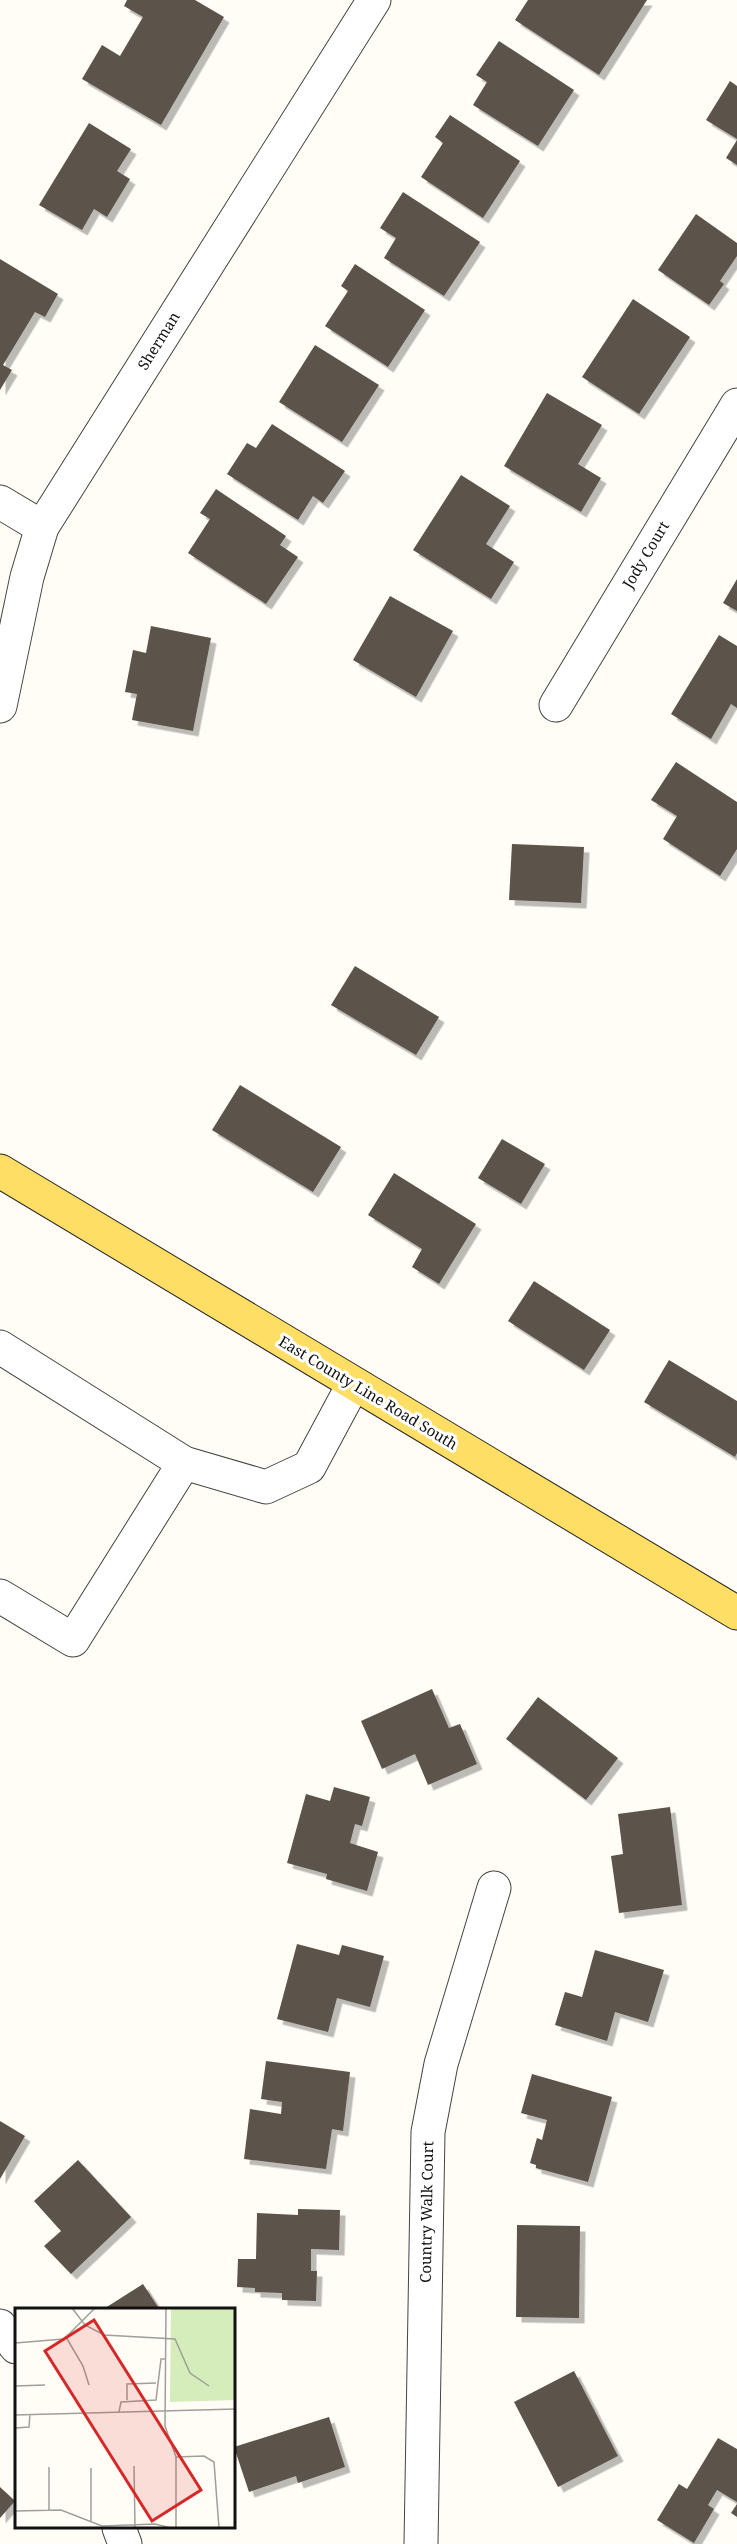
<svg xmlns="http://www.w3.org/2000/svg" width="737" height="2544" font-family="'Noto Serif',serif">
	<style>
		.building { fill: #5b524c; filter: url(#shadow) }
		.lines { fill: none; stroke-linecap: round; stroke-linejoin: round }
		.minor-casing { stroke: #444; stroke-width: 35 }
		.major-casing { stroke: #222; stroke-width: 35 }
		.minor { stroke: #fff; stroke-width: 33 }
		.major { stroke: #ffde65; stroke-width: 33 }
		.labels { text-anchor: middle; stroke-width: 6; stroke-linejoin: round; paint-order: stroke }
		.street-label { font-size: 15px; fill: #111; stroke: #fff }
		.inset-road { fill: none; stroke: #a09f9a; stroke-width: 1.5 }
		.view { fill: #d62828; fill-opacity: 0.15; stroke: #d62828; stroke-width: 3 }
		.inset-edge { fill: none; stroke: #111; stroke-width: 3 }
	</style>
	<defs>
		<filter id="shadow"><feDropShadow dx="5.5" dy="5.5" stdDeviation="0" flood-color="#0004"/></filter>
	</defs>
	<rect width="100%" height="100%" fill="#fffdf5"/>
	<g class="building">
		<path d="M127,0H195L224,17L161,125L82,79L102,45L120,56L143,17L124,6Z"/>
		<path d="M528,0H647L599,75L515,20Z"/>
		<path d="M499,41L574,90L538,146L473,105L487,82L476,75Z"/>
		<path d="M730,81L737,86V139L706,120Z"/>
		<path d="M450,115L520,161L483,218L421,177L443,143L435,137Z"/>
		<path d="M89,123L131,149L117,171L130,179L107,217L94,209L82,230L39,205Z"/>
		<path d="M737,140V165L726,158Z"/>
		<path d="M403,192L480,242L444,296L384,258L396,238L380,228Z"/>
		<path d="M696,214L737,243V256L720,281L724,284L709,305L658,270Z"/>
		<path d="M0,259L58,294L45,317L35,312L3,365L12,370L0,390Z"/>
		<path d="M355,264L425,310L388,367L325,326L348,291L341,286Z"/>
		<path d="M633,299L690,337L639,414L582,377Z"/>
		<path d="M315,345L379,385L342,442L279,402Z"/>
		<path d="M547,393L602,425L578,464L601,478L581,512L504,466Z"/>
		<path d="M272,424L345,471L323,503L313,496L298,520L227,474L247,443L256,448Z"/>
		<path d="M461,475L510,506L486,544L514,562L491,599L413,550Z"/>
		<path d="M216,489L286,536L280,545L298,557L266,604L188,553L210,519L200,513Z"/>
		<path d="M737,579V611L723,603Z"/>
		<path d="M390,596L453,631L416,697L353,660Z"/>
		<path d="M151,626L211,638L193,731L132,720L137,694L125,692L133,650L146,653Z"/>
		<path d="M719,635L737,646V708L731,704L711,739L671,714Z"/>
		<path d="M676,762L737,802V849L720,876L663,839L677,816L651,800Z"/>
		<path d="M512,844L584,847L581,903L509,900Z"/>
		<path d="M355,966L439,1017L416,1055L331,1005Z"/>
		<path d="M240,1085L341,1147L313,1192L212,1130Z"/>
		<path d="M502,1139L545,1164L521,1204L478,1178Z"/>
		<path d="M394,1173L476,1224L439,1284L412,1267L422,1249L368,1215Z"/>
		<path d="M534,1281L610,1330L584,1370L508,1321Z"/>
		<path d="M669,1360L737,1401V1453L735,1457L644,1402Z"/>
		<path d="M432,1689L449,1728L460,1724L477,1764L428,1785L415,1754L382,1769L361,1721Z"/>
		<path d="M538,1697L618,1758L586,1800L506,1739Z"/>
		<path d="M334,1787L370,1797L362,1826L355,1824L350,1843L378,1852L367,1891L326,1879L327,1874L287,1863L306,1794L330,1801Z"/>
		<path d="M670,1807L682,1905L619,1913L611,1856L623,1854L618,1814Z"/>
		<path d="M297,1944L339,1955L342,1945L384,1956L370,2007L337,1998L328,2032L277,2019Z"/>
		<path d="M595,1950L664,1970L648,2022L615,2012L607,2041L555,2025L565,1992L582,1997Z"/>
		<path d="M266,2061L350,2072L343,2131L332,2129L326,2169L244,2159L250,2109L281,2114L282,2102L261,2099Z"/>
		<path d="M532,2074L612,2097L588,2182L536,2168V2165L530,2163L537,2138L542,2140L547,2120L521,2113Z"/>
		<path d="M0,2121L25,2136L0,2179Z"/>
		<path d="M78,2160L131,2217L71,2274L44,2246L61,2231L34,2201Z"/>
		<path d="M298,2209L340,2210L339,2250L311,2249V2271H317L316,2301L282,2300V2293L255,2292V2288L237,2287L238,2259H256L257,2213L298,2215Z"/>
		<path d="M517,2225L580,2226L579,2318L516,2317Z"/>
		<path d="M143,2284L160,2310H102Z"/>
		<path d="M574,2371L618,2456L558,2487L514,2402Z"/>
		<path d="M329,2417L345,2467L298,2483L296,2476L249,2492L234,2447Z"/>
		<path d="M718,2438L737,2449V2502L717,2490L708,2505L714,2509L694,2543L657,2520L679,2484L687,2489Z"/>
		<path d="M0,2487L15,2501L0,2518Z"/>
		<path d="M737,2504V2517L731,2513Z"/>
	</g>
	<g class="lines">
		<defs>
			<g id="minor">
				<path d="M0,502L42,527"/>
				<path d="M556,705L737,405"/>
				<path d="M0,706L27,577L42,527L374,0"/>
				<path d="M0,1347L184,1463L266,1487L309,1467L353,1385"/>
				<path d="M0,1596L73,1640L184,1463"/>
				<path d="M0,2326L16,2347"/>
				<path d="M119,2528L125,2544"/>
				<path d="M421,2544L428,2132L441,2064L494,1888"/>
			</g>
			<path id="major" d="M0,1171L737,1613"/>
		</defs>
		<use href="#minor" class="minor-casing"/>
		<use href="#major" class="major-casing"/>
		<use href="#minor" class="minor"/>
		<use href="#major" class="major"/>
	</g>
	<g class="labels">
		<g class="street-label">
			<text transform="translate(159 341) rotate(-58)" y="5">Sherman</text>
			<text transform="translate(646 555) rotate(-59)" y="5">Jody Court</text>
			<text transform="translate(368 1393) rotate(31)" y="5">East County Line Road South</text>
			<text transform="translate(427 2212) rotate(-89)" y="5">Country Walk Court</text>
		</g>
	</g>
	<g transform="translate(15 2308)">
		<rect width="220" height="220" fill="#fffdf5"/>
		<path d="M156,0H220V92L155,94Z" fill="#d4edbb"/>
		<path class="inset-road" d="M57,0L70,17L89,27L160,31L175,65L194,78M151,0L150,118L161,149V220M51,29L68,58L74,77M0,35L49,31L80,0M0,78L30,77M112,92V76L141,75M104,104L106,94L141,92L146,51H150M0,107L221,101M0,120L14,119L15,106M161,149L189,148L199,154L204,220M119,158L120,220M76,160V213M34,202V159M0,203L46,202L87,218L140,216L156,220"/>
		<path class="view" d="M79,12L186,182L137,213L30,43Z"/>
		<rect width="220" height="220" class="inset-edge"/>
	</g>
</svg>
